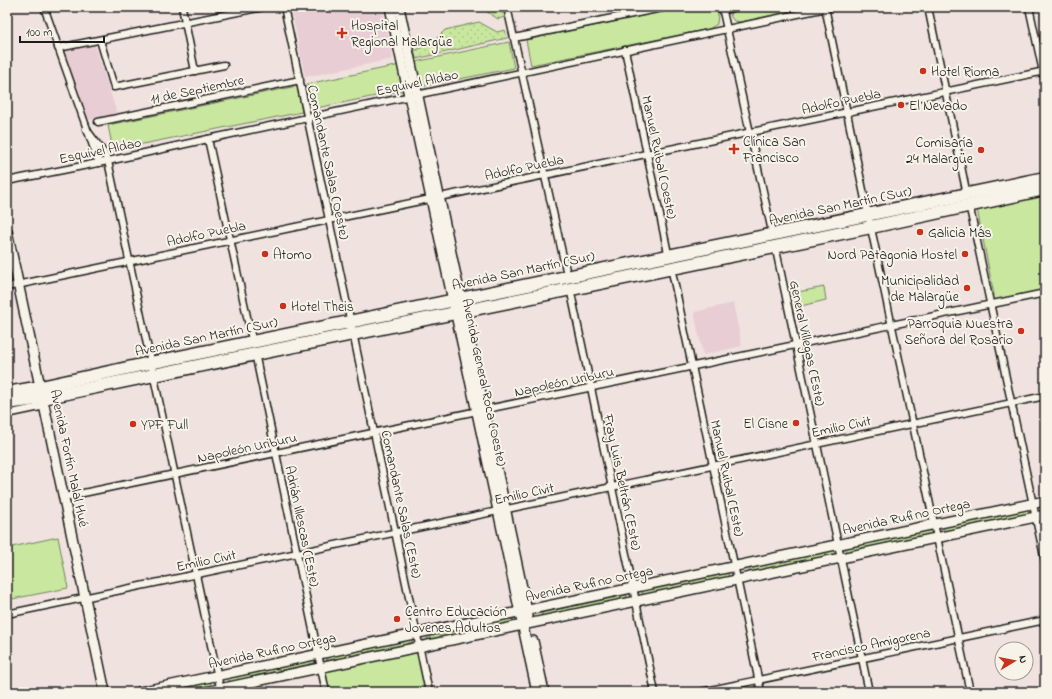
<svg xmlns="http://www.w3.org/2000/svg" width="1052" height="699" font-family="'Indie Flower',sans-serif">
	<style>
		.built { fill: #e8ced4 }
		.grass { fill: url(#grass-dots); stroke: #72825e }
		.green { fill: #c9e79f; stroke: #72825e }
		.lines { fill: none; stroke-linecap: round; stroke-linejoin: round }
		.street-casing { stroke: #1c1c1c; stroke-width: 9 }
		.secondary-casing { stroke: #1c1c1c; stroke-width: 12 }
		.highway-casing { stroke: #1c1c1c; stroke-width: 15 }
		.street { stroke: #f7f3e8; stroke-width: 6 }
		.secondary { stroke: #f7f3e8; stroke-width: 9 }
		.highway { stroke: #f7f3e8; stroke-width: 12 }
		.poi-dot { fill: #c8321e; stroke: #f7f3e8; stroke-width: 1.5 }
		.labels { text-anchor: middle; stroke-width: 4; stroke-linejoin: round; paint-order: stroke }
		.poi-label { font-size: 14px; fill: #1c1c1c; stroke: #f7f3e8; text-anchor: start }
		.street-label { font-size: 14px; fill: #1c1c1c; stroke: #f7f3e8 }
	</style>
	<defs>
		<pattern id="grass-dots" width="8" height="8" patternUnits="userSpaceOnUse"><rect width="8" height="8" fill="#c9e79f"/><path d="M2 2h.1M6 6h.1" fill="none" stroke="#acc688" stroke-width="1.8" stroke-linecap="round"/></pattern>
	</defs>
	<rect width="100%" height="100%" fill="#f0e2df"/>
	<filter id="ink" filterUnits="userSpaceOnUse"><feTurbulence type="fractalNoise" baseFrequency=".025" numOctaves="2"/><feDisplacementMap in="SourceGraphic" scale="8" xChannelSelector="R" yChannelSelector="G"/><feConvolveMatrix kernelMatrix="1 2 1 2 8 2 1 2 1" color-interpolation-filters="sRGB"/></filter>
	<g filter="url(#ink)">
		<g class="built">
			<path d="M291,7H382L393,59L305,77Z"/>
			<path d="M95,45L117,114L90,120L87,118L63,51Z"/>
			<path d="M733,303L742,346L703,355L694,312Z"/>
		</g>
		<g class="grass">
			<path d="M483,7H503L505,17L498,19L486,11Z"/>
			<path d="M479,22L497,32L505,30L507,38L416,59L414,51L432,43L445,30Z"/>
			<path d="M1027,509L1030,512V514L944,532L943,530L946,526Z"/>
			<path d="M928,530L932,532L929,535L848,553L845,550L847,547Z"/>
			<path d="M832,550L835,551V555L750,573L749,571L751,567Z"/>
			<path d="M725,572L729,575L726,578L645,595L642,593L644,589Z"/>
			<path d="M624,594L627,596L625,599L544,616L541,614L543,611Z"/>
			<path d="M510,618L514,620L511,623L430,640L427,638L429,635Z"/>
			<path d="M410,639L413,641L411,644L330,661L326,659L327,657Z"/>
			<path d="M312,659L315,662L313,665L232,682L228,680L229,678Z"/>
			<path d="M208,681L211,684L209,687L184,692H156Z"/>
		</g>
		<g class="green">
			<path d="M685,7H717L718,14L717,24L709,29L531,65L526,40Z"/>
			<path d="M754,7H810L741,22L734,21L731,17L730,12Z"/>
			<path d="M509,42L514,68L420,87L415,62Z"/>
			<path d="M400,65L405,90L312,109L307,84Z"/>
			<path d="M297,86L302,112L113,150L108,125Z"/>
			<path d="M1045,195V290L995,300L977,209Z"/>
			<path d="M824,287L826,300L801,306L798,292Z"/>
			<path d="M58,537L68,588L7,600V548Z"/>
			<path d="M420,648L429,692H326L321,668Z"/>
		</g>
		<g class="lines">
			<defs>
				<g id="street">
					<path d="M44,7L99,163"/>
					<path d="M182,7L195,71"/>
					<path d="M284,7L429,692"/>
					<path d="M507,7L568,279"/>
					<path d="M722,7L773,236"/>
					<path d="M825,7L868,214L970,692"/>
					<path d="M928,7L967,195"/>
					<path d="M1029,7L1045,81"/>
					<path d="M723,10L736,7"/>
					<path d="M514,38L667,7"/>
					<path d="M100,40L114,87L224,65"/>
					<path d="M58,48L263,7"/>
					<path d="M625,50L669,258"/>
					<path d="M98,122L300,80"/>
					<path d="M86,129L104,153L108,161L221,692"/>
					<path d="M208,139L253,344"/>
					<path d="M7,181L108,161L208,139L831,7"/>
					<path d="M969,204L1045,561"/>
					<path d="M775,245L869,692"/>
					<path d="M671,267L761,692"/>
					<path d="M7,287L1045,71"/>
					<path d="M570,288L655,692"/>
					<path d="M255,353L326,692"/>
					<path d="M7,414L45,406"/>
					<path d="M64,497L1045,293"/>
					<path d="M7,614L1045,396"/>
					<path d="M701,692L1045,620"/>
				</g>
				<g id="secondary">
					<path d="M390,7L537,692"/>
					<path d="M399,7L528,616"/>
					<path d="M7,231L105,692"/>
					<path d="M533,641L544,692"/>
					<path d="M139,692L1045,501"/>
					<path d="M205,692L1045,515"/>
				</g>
				<g id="highway">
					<path d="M7,393L41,387L150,363L1045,178"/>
					<path d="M7,403L43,398L871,227L1045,189"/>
				</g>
			</defs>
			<use href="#street" class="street-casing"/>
			<use href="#secondary" class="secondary-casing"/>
			<use href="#highway" class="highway-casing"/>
			<use href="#street" class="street"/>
			<use href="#secondary" class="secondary"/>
			<use href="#highway" class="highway"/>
		</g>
	</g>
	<g class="poi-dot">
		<path d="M340 27h4v4h4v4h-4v4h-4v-4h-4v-4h4z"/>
		<circle cx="923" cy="71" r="4"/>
		<circle cx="901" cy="105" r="4"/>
		<path d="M732 143h4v4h4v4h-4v4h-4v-4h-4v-4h4z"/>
		<circle cx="981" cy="150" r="4"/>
		<circle cx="920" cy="232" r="4"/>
		<circle cx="265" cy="254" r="4"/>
		<circle cx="965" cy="254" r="4"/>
		<circle cx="967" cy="288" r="4"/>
		<circle cx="283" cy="306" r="4"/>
		<circle cx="1021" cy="331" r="4"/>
		<circle cx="796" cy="423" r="4"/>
		<circle cx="133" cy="424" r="4"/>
		<circle cx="397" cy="619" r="4"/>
	</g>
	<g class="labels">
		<g class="poi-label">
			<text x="351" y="30">Hospital<tspan x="351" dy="16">Regional Malargüe</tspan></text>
			<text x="931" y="76">Hotel Rioma</text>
			<text x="909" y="110">El Nevado</text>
			<text x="743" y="146">Clínica San<tspan x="743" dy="16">Francisco</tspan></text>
			<text x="973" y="147" text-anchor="end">Comisaría<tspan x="973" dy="16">24 Malargüe</tspan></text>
			<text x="928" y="237">Galicia Más</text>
			<text x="273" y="259">Atomo</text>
			<text x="957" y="259" text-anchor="end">Nord Patagonia Hostel</text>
			<text x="959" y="285" text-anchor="end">Municipalidad<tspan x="959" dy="16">de Malargüe</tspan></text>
			<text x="291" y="311">Hotel Theis</text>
			<text x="1013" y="328" text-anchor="end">Parroquia Nuestra<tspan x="1013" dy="16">Señora del Rosario</tspan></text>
			<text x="788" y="428" text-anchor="end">El Cisne</text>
			<text x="141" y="429">YPF Full</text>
			<text x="405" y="616">Centro Educación<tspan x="405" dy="16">Jovenes Adultos</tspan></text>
		</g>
		<g class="street-label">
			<text transform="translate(417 82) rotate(-12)" y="5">Esquivel Aldao</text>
			<text transform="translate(197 89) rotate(-12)" y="5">11 de Septiembre</text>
			<text transform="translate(841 101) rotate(-12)" y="5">Adolfo Puebla</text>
			<text transform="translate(100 150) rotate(-12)" y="5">Esquivel Aldao</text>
			<text transform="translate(660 157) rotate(78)" y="5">Manuel Ruibal (Oeste)</text>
			<text transform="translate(329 162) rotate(78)" y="5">Comandante Salas (Oeste)</text>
			<text transform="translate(524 167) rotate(-12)" y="5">Adolfo Puebla</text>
			<text transform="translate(840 205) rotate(-12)" y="5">Avenida San Martín (Sur)</text>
			<text transform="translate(206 233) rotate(-12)" y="5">Adolfo Puebla</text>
			<text transform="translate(523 270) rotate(-12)" y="5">Avenida San Martín (Sur)</text>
			<text transform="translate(206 336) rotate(-12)" y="5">Avenida San Martín (Sur)</text>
			<text transform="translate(808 343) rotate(78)" y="5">General Villegas (Este)</text>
			<text transform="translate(564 381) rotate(-12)" y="5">Napoleón Uriburu</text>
			<text transform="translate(485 382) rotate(78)" y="5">Avenida General Roca (Oeste)</text>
			<text transform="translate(841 426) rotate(-12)" y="5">Emilio Civit</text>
			<text transform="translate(247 447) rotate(-12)" y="5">Napoleón Uriburu</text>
			<text transform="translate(70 458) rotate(78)" y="5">Avenida Fortín Malal Hué</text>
			<text transform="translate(728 478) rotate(78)" y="5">Manuel Ruibal (Este)</text>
			<text transform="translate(623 482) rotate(78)" y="5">Fray Luis Beltrán (Este)</text>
			<text transform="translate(524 493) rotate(-12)" y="5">Emilio Civit</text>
			<text transform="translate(402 504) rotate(78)" y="5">Comandante Salas (Este)</text>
			<text transform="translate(906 516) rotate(-12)" y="5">Avenida Rufino Ortega</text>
			<text transform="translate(303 526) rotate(78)" y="5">Adrián Illescas (Este)</text>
			<text transform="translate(206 560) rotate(-12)" y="5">Emilio Civit</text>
			<text transform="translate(589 583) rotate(-12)" y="5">Avenida Rufino Ortega</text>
			<text transform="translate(871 644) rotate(-12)" y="5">Francisco Amigorena</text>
			<text transform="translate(272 650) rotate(-12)" y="5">Avenida Rufino Ortega</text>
		</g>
	</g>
	<rect width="1052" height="699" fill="none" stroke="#f7f3e8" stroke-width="24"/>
	<rect x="12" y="12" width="1028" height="675" fill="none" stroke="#1c1c1c" stroke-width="1.5" filter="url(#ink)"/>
	<g transform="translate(1014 661) rotate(80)"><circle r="19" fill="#f7f3e8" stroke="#9f9d96"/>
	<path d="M0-3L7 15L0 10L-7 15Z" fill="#c8321e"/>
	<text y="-6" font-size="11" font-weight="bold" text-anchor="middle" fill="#1c1c1c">N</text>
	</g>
	<path d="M20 36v6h84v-6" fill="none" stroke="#1c1c1c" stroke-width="2"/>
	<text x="26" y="36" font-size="12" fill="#1c1c1c" stroke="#f7f3e8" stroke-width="3" paint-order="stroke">100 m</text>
</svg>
